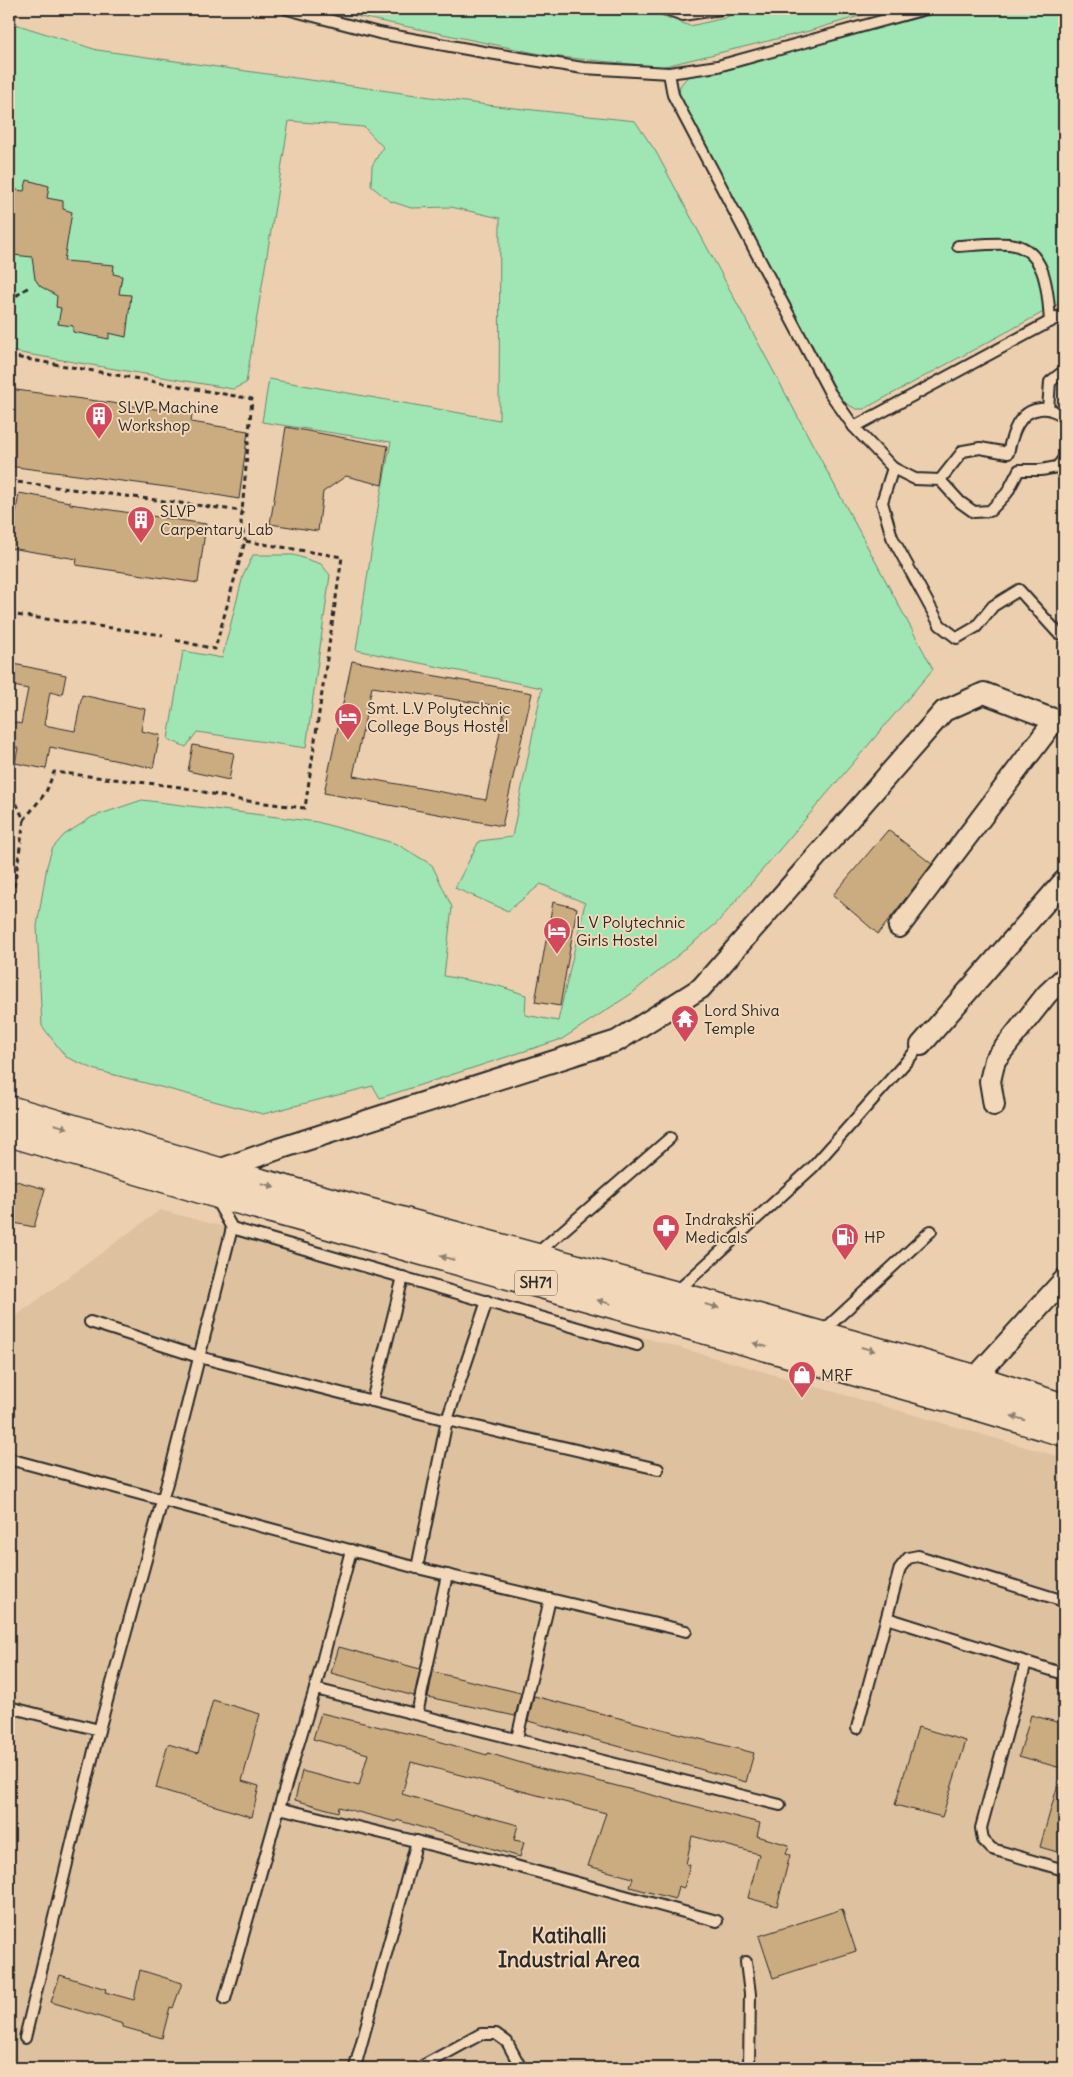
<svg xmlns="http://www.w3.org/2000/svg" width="1073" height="2077" font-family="Delius,sans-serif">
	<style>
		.built { fill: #dec19f }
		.green { fill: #9fe6b4; stroke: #658870 }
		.building { fill: #cbac81; stroke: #2b2b2b; fill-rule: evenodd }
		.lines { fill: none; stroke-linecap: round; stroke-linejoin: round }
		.service-casing { stroke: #2b2b2b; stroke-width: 14 }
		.minor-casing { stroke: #2b2b2b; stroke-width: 24 }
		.primary-casing { stroke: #2b2b2b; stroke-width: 31 }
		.path { stroke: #2b2b2b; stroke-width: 3; stroke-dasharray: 5 4; stroke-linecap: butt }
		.service { stroke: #f2d7b9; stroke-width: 10 }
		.minor { stroke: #f2d7b9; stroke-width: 20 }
		.primary { stroke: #f2d7b9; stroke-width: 28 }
		.oneway { fill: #8e8172 }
		.labels { text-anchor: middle; stroke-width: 4; stroke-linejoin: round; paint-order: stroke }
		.shield { fill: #f2d7b9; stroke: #675f56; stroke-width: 1 }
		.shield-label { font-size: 15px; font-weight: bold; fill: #2b2b2b }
		.poi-label { font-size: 16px; fill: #2b2b2b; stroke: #f2d7b9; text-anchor: start }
		.district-label { font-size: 21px; font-weight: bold; fill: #2b2b2b; stroke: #f2d7b9 }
	</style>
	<rect width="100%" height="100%" fill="#eccfaf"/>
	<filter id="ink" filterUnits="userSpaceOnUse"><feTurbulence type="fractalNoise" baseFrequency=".02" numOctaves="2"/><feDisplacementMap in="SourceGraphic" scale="10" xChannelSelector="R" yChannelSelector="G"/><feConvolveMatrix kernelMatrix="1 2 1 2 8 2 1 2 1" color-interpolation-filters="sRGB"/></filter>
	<g filter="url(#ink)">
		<path class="built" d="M160,1210L660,1342L1064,1458V2068H9V1321Z"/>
		<g class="green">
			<path d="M9,9H17L15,24L97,50L487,105L635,121L656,152L933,669L717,923L631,994L562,1039L380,1098L373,1086L263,1114L96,1070L66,1057L42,1026L37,926L47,866L52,849L64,835L92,817L142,800L317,822L397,844L432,865L452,907L444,976L499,986L526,995L525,1015L558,1021L585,903L541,884L508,911L455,888L479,841L512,837L542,688L356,650L378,508L391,442L262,422L269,379L499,420L500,218L451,207L411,208L390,201L371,186L372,166L383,147L364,127L289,121L246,383L233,389L9,351Z"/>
			<path d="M321,9H644L690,26L725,18L742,9H883L809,31L661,67L550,56Z"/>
			<path d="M954,9H1064V301L864,409H856L842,401L679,95L680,86L688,76Z"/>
			<path d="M253,555H294L321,564L330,575L306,748L197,732L186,747L168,739L183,651L222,658L243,576Z"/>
		</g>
		<g class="building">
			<path d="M27,180L49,186L47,198L63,201V209L72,212L64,261L114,265L113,274L122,276L119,294L131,295L126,337L109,333V339L73,332V326L58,324L61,308L56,307L57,296L40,286L35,279L32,257L14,255L15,250L9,249V189L24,191Z"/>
			<path d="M9,389L192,414L191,422L248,431L239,499L182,489L9,466Z"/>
			<path d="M286,427L388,446L382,485L346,476L323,492L318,531L270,524Z"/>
			<path d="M19,493L70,502V504L206,524L198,583L76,565L77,559L10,548Z"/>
			<path d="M352,661L532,693L502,826L324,793ZM372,687L505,707L486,800L353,776Z"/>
			<path d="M9,663L66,675L62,695L50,692L44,725L75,731L82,695L145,709L141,731L160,735L153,768L50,747L46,769L15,763L18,748L9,746V721L21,724L28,689L9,685Z"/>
			<path d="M193,745L234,753L229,780L188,771Z"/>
			<path d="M888,830L932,864L878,934L833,895Z"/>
			<path d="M553,902L577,908L560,1006L535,1002Z"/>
			<path d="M9,1179L45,1189L34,1227L9,1222Z"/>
			<path d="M339,1647L420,1669L414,1696L331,1673Z"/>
			<path d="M433,1672L521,1693L515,1716L428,1697Z"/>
			<path d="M534,1696L754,1753L746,1782L528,1721Z"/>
			<path d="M213,1700L260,1714L242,1781L259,1786L252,1817L156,1788L168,1744L198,1753Z"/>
			<path d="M321,1713L431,1739L487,1755L488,1753L545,1770L586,1778L760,1823L757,1836L789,1845L786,1854L790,1855L777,1906L748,1898L759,1854L692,1836L686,1864L690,1865L684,1888L678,1886L675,1899L630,1887L633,1878L588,1866L606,1813L411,1762L402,1794L473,1815V1813L518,1825L514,1840L524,1842L520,1857L397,1820L396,1822L339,1807L338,1812L295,1800L302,1771L359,1786L368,1754L313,1739Z"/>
			<path d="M1031,1715L1064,1724V1769L1019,1756Z"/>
			<path d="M918,1727L966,1741L942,1817L895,1805Z"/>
			<path d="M1060,1777H1064V1854L1040,1847Z"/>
			<path d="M842,1909L856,1951L773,1978L759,1936Z"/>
			<path d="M140,1970L182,1983L173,2008L170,2007L162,2038L123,2027V2024L51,2002L60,1975L106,1989L105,1992L134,2000Z"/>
		</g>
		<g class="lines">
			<defs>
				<g id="service">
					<path d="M287,9L379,33L489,53L583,68L669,73L718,66L925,9"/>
					<path d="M666,9L683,15L721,9"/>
					<path d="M669,73L673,95L830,393L854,427L893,468L915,479L940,480L960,502L974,512L990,511L1007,493L1019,470H1041L1057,467L1064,458"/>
					<path d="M958,246C975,245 993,243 1009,244C1047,248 1048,293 1050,322"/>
					<path d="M1048,409L1050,382L1064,371"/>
					<path d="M854,427L1064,314"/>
					<path d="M893,468L882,502L892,537L940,625L957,638L976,627L993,606L1019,590L1058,633L1064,634"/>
					<path d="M940,480L963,451L980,448L1008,453C1012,435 1018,411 1040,409C1045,409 1047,408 1051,410C1056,412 1061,413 1064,418"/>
					<path d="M232,1228L637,1345"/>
					<path d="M535,1255L670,1138"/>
					<path d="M675,1293L813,1167L921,1045"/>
					<path d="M90,1322L199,1357L447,1420L658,1469"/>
					<path d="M821,1333L931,1231"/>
					<path d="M372,1401L403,1277"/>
					<path d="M9,1459L417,1568L686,1631"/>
					<path d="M351,1550L315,1689L780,1805"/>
					<path d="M417,1568L447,1420L487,1301"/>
					<path d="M887,1618L1064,1674"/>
					<path d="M1026,1662L981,1828L983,1840L992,1849L1064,1870"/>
					<path d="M315,1689L279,1808L497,1861L717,1921"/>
					<path d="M9,1707L99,1730L170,1472L232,1228L215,1198"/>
					<path d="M417,1714L447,1575"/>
					<path d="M857,1728L900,1568L908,1558L918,1556L1064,1601"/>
					<path d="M517,1738L550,1599"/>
					<path d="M746,1962L750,1994L749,2068"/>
					<path d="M225,1999L279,1808"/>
					<path d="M25,2038L99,1730"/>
					<path d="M355,2067L417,1841"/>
					<path d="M419,2068L481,2034H496L507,2042L521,2068"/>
				</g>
				<g id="minor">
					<path d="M899,927L1055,720"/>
					<path d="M921,1045L1064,881"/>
					<path d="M994,1105L990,1081L995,1060L1047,994L1064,978"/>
					<path d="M216,1171L278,1149L617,1041L701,988L944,711L984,693L1044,716L1064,722"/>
					<path d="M974,1379L1064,1280"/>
				</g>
				<g id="primary">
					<path d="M9,1110L216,1171L758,1318L974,1379L1064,1408"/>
					<path d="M9,1132L211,1192L954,1399L1064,1432"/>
				</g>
			</defs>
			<use href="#service" class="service-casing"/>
			<use href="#minor" class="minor-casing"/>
			<use href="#primary" class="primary-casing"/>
			<g class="path">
				<path d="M9,301L30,286"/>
				<path d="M9,356L252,399L241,523L245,541"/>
				<path d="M9,481L242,511"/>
				<path d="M9,614L163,635"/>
				<path d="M9,787L24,820L9,922"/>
				<path d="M24,820L46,792L54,772L181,787L240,800L305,808L342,557L245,541L215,649L175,640"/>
			</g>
			<use href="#service" class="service"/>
			<use href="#minor" class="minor"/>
			<use href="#primary" class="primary"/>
		</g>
		<defs><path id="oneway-solid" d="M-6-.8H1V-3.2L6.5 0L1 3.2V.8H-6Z" transform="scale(1.25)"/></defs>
		<g class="oneway">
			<use href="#oneway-solid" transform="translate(61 1126) rotate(16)"/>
			<use href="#oneway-solid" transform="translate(268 1185) rotate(15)"/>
			<use href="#oneway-solid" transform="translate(447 1258) rotate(-164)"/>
			<use href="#oneway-solid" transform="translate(604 1302) rotate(-164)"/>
			<use href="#oneway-solid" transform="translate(712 1306) rotate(15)"/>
			<use href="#oneway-solid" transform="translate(760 1345) rotate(-164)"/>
			<use href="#oneway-solid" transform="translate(868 1349) rotate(16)"/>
			<use href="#oneway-solid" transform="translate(1018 1418) rotate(-163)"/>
		</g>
	</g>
	<defs>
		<symbol id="building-pin" viewBox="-11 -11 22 30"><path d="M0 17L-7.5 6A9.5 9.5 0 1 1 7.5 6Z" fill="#d1495b" stroke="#f2d7b9"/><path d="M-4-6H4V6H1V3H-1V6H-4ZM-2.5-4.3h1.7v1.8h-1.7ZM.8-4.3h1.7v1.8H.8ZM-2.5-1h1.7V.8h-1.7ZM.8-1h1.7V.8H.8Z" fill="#fff"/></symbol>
		<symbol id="hotel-pin" viewBox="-11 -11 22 30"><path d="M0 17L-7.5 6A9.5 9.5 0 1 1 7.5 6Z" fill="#d1495b" stroke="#f2d7b9"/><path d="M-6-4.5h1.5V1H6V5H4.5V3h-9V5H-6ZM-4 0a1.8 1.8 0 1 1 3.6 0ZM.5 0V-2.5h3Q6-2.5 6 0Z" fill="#fff"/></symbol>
		<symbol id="temple-pin" viewBox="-11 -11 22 30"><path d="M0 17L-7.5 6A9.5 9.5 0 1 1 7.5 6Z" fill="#d1495b" stroke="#f2d7b9"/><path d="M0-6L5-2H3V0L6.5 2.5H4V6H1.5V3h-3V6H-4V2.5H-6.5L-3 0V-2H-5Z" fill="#fff"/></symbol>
		<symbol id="pharmacy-pin" viewBox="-11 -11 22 30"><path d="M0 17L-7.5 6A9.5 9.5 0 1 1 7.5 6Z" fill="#d1495b" stroke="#f2d7b9"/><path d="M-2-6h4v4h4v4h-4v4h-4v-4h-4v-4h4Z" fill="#fff"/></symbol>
		<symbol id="fuel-pin" viewBox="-11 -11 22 30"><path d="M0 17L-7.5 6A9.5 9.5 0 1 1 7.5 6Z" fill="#d1495b" stroke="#f2d7b9"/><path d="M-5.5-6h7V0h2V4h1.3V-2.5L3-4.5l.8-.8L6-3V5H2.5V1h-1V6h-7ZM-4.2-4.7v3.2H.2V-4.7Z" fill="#fff"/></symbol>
		<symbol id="shop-pin" viewBox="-11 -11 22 30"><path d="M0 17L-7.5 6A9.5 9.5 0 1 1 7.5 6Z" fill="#d1495b" stroke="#f2d7b9"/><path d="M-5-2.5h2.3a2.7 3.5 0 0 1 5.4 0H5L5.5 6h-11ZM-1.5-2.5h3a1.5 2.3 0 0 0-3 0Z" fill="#fff"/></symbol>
	</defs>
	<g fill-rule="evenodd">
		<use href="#building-pin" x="83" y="400" width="32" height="43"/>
		<use href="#building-pin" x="125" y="504" width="32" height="43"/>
		<use href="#hotel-pin" x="332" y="701" width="32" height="43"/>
		<use href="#hotel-pin" x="541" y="915" width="32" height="43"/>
		<use href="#temple-pin" x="669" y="1003" width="32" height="43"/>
		<use href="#pharmacy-pin" x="650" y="1212" width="32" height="43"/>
		<use href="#fuel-pin" x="829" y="1221" width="32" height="43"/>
		<use href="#shop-pin" x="786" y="1359" width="32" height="43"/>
	</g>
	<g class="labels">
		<rect class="shield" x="515" y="1270.5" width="42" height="25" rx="4"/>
		<g class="shield-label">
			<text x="536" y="1288">SH71</text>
		</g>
		<g class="poi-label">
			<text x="118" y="413">SLVP Machine<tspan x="118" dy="18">Workshop</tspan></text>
			<text x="160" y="517">SLVP<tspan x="160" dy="18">Carpentary Lab</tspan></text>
			<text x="367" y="714">Smt. L.V Polytechnic<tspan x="367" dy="18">College Boys Hostel</tspan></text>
			<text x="576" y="928">L V Polytechnic<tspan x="576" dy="18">Girls Hostel</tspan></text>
			<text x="704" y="1016">Lord Shiva<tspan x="704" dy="18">Temple</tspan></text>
			<text x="685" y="1225">Indrakshi<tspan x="685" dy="18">Medicals</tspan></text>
			<text x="864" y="1243">HP</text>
			<text x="821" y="1381">MRF</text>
		</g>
		<g class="district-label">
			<text x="569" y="1943">Katihalli<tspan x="569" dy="24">Industrial Area</tspan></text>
		</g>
	</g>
	<rect width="1073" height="2077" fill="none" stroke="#f2d7b9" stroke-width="30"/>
	<rect x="15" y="15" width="1043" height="2047" fill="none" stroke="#2b2b2b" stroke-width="2" filter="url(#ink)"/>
</svg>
